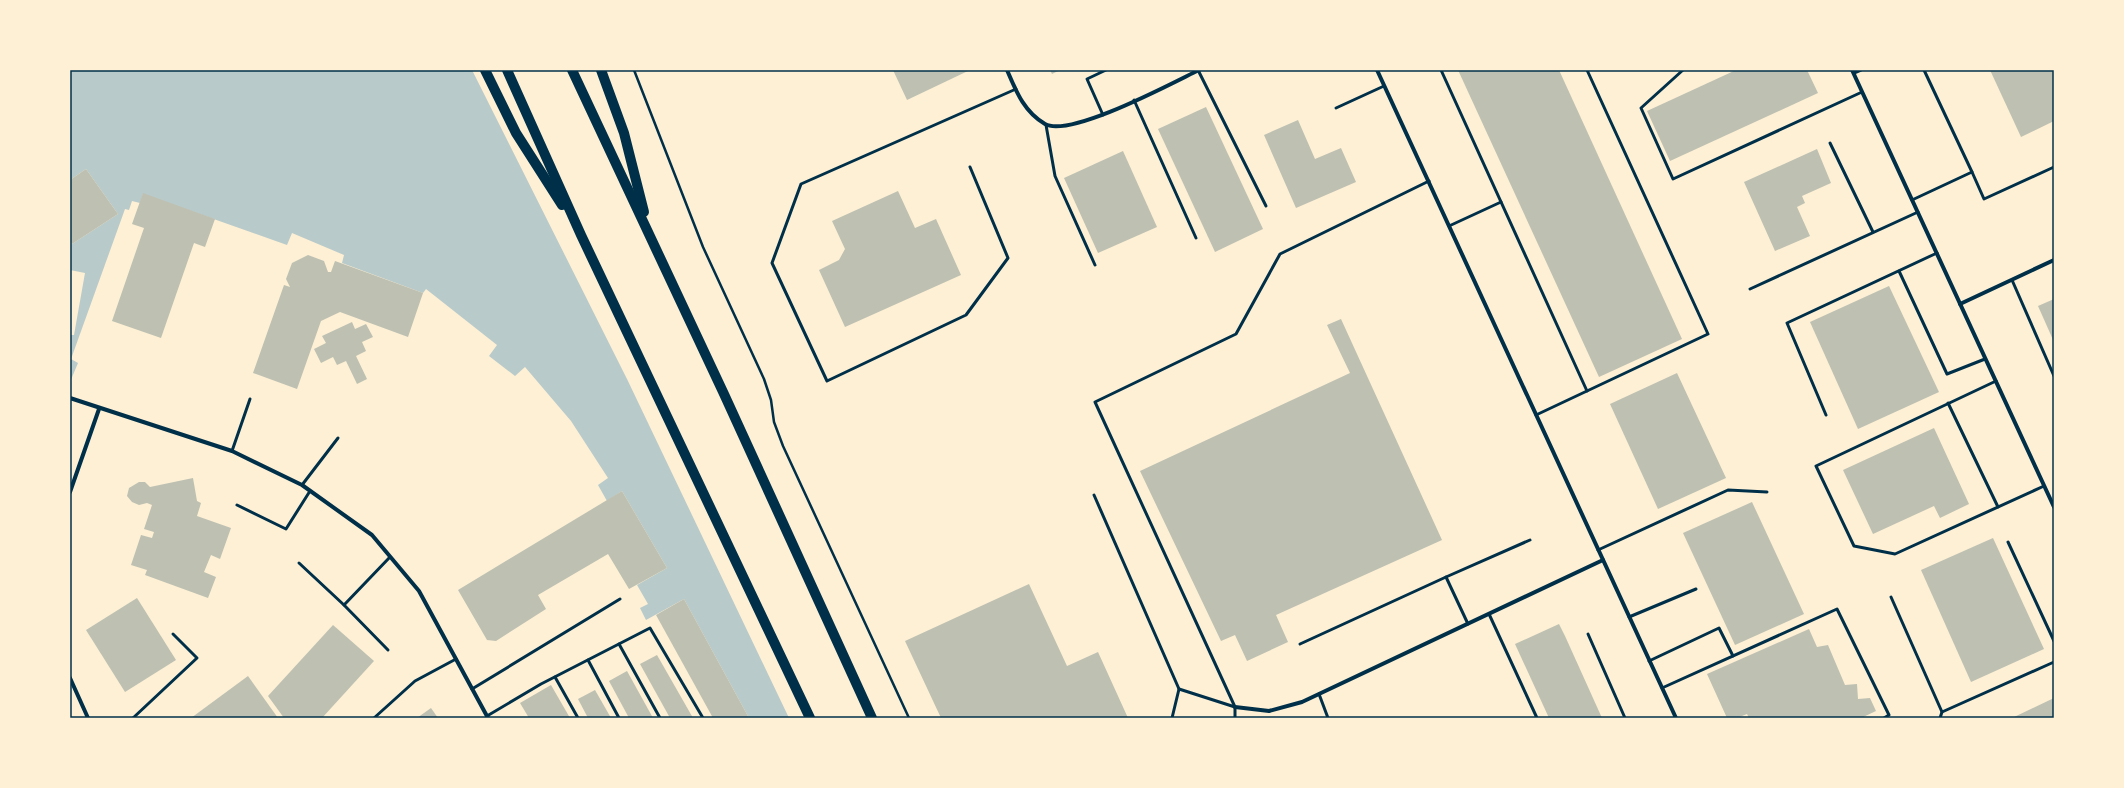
<svg xmlns="http://www.w3.org/2000/svg" width="2124" height="788" font-family="Arial,sans-serif">
	<style>
		.green { fill: #b9caca }
		.building { fill: #bec0b2 }
		.lines { fill: none; stroke-linecap: round; stroke-linejoin: round }
		.path { stroke: #003049; stroke-width: 2.5 }
		.service { stroke: #003049; stroke-width: 3 }
		.minor { stroke: #003049; stroke-width: 4 }
		.primary { stroke: #003049; stroke-width: 10 }
		.neatline { fill: none; stroke: #003049; stroke-width: 1.5 }
	</style>
	<rect width="100%" height="100%" fill="#fdf0d5"/>
	<path class="green" d="M70,70H472L627,379L789,718H749L684,599L646,620L640,608L648,604L637,585L667,568L622,491L607,501L598,485L608,478L571,421L525,367L515,376L489,356L497,345L426,289L423,293L342,263L344,255L292,233L287,245L143,194L140,203L132,201L129,210L125,209L71,359L78,363L70,382V335H74L85,273L70,270V242L72,244L118,214L86,169L70,180Z"/>
	<g class="building">
		<path d="M893,70H970L907,100Z"/>
		<path d="M1050,70H1060L1052,74Z"/>
		<path d="M1458,70H1559L1682,339L1599,377Z"/>
		<path d="M1736,70H1807L1818,93L1670,161L1647,111Z"/>
		<path d="M1990,70H2054V121L2021,137Z"/>
		<path d="M1206,107L1263,229L1215,252L1158,129Z"/>
		<path d="M1298,120L1315,159L1341,148L1356,182L1296,208L1264,135Z"/>
		<path d="M1817,149L1831,183L1802,196L1805,203L1797,207L1810,236L1775,251L1744,182Z"/>
		<path d="M1123,151L1157,227L1098,253L1064,178Z"/>
		<path d="M86,169L118,214L72,244L70,242V180Z"/>
		<path d="M898,191L915,228L936,219L961,275L845,327L819,270L839,260L845,249L832,221Z"/>
		<path d="M143,193L215,219L205,247L194,243L161,338L112,321L144,228L132,224Z"/>
		<path d="M308,255L324,261L328,272H331L335,261L423,293L408,337L340,312L321,321L297,389L253,373L284,285L290,287L286,279L292,263Z"/>
		<path d="M1889,286L1939,392L1858,429L1810,322Z"/>
		<path d="M2054,299V342L2038,306Z"/>
		<path d="M1341,319L1442,540L1276,615L1288,642L1247,661L1235,635L1221,641L1140,471L1350,373L1327,325Z"/>
		<path d="M352,322L355,329L366,324L373,337L362,342L366,351L356,356L367,379L357,384L346,361L337,365L333,357L321,363L314,349L326,343L322,336Z"/>
		<path d="M1677,373L1726,478L1658,509L1610,404Z"/>
		<path d="M1934,428L1969,504L1940,518L1934,506L1873,534L1843,470Z"/>
		<path d="M193,478L197,501L201,503L197,516L231,528L220,559L211,555L204,572L216,577L208,598L145,575L147,570L131,565L141,535L152,538L154,532L144,529L152,505L147,503L139,505L132,502L127,496L129,488L139,482H145L150,487Z"/>
		<path d="M622,491L667,568L629,589L608,554L538,595L546,609L496,641L487,640L458,590Z"/>
		<path d="M1752,502L1804,614L1735,645L1683,533Z"/>
		<path d="M1993,538L2044,649L1971,682L1921,570Z"/>
		<path d="M1029,584L1067,666L1098,652L1128,718H941L905,641Z"/>
		<path d="M137,598L176,660L125,692L86,630Z"/>
		<path d="M684,599L749,718H713L656,615Z"/>
		<path d="M1559,624L1565,636L1602,718H1549L1515,644Z"/>
		<path d="M333,625L374,661L322,718H284L268,696Z"/>
		<path d="M1809,629L1817,647L1828,645L1845,685L1857,684L1858,699L1870,698L1876,711L1861,718H1749L1747,714L1737,718H1727L1707,674Z"/>
		<path d="M657,655L693,718H670L640,664Z"/>
		<path d="M627,671L653,718H629L609,681Z"/>
		<path d="M248,676L278,718H191Z"/>
		<path d="M551,685L570,718H529L520,703Z"/>
		<path d="M595,690L611,718H588L578,699Z"/>
		<path d="M2054,698V718H2012Z"/>
		<path d="M431,708L438,718H417Z"/>
	</g>
	<g class="lines">
		<path class="path" d="M634,70L703,247L764,379L771,400L774,422L783,446L909,718"/>
		<g class="service">
			<path d="M1198,70L1266,206"/>
			<path d="M1441,70L1587,391"/>
			<path d="M1683,70L1641,108L1673,179L1862,92"/>
			<path d="M1924,70L1972,172"/>
			<path d="M1854,73L1861,70"/>
			<path d="M1134,100L1196,238"/>
			<path d="M1336,108L1384,86"/>
			<path d="M1103,115L1087,79L1106,70"/>
			<path d="M1046,125L1055,176L1095,265"/>
			<path d="M1830,143L1873,232"/>
			<path d="M970,167L1008,258L966,315L827,381L772,263L801,184L1016,89"/>
			<path d="M1912,200L1972,172L1984,199L2054,167"/>
			<path d="M1449,226L1501,202"/>
			<path d="M1899,271L1947,374L1985,359"/>
			<path d="M2012,280L2054,376"/>
			<path d="M1750,289L1918,212"/>
			<path d="M1996,381L1816,466L1854,546L1895,554L2044,486"/>
			<path d="M1948,403L1998,507"/>
			<path d="M1536,415L1708,334L1587,70"/>
			<path d="M1826,415L1787,323L1937,253"/>
			<path d="M232,451L250,399"/>
			<path d="M302,485L338,438"/>
			<path d="M1094,495L1179,689"/>
			<path d="M237,505L286,529L310,491"/>
			<path d="M2008,542L2054,641"/>
			<path d="M1598,550L1728,490L1767,492"/>
			<path d="M299,563L344,605"/>
			<path d="M1891,597L1942,712L2054,662"/>
			<path d="M1489,614L1537,718"/>
			<path d="M1629,617L1696,589"/>
			<path d="M1468,624L1446,577L1530,540"/>
			<path d="M1588,634L1625,718"/>
			<path d="M619,644L660,718"/>
			<path d="M1300,644L1446,577"/>
			<path d="M388,650L344,605L390,557"/>
			<path d="M588,660L619,718"/>
			<path d="M1649,661L1719,628L1733,656"/>
			<path d="M555,677L578,718"/>
			<path d="M1662,688L1837,609L1889,715L1884,718"/>
			<path d="M472,689L620,599"/>
			<path d="M1319,694L1328,718"/>
			<path d="M487,716L541,684L650,628L703,718"/>
			<path d="M133,718L197,658L173,634"/>
			<path d="M374,718L415,681L456,659"/>
			<path d="M1172,718L1179,689L1235,707"/>
			<path d="M1235,718V707L1095,402L1236,334L1280,254L1429,181"/>
			<path d="M1940,718L1942,712"/>
		</g>
		<g class="minor">
			<path d="M1007,70C1016,91 1024,112 1045,124C1070,138 1172,83 1199,70"/>
			<path d="M1377,70L1676,718"/>
			<path d="M1852,70L2054,507"/>
			<path d="M1960,304L2054,260"/>
			<path d="M70,398L232,451L302,485L372,535L419,591L488,718"/>
			<path d="M70,492L99,409"/>
			<path d="M70,678L88,718"/>
			<path d="M1235,707L1269,711L1302,702L1603,560"/>
		</g>
		<g class="primary">
			<path d="M485,70L516,133L562,205"/>
			<path d="M507,70L581,235L810,718"/>
			<path d="M572,70L724,394L872,718"/>
			<path d="M601,70L624,133L644,212"/>
		</g>
	</g>
	<rect width="2124" height="788" fill="none" stroke="#fdf0d5" stroke-width="142"/>
	<rect x="71" y="71" width="1982" height="646" class="neatline"/>
</svg>
